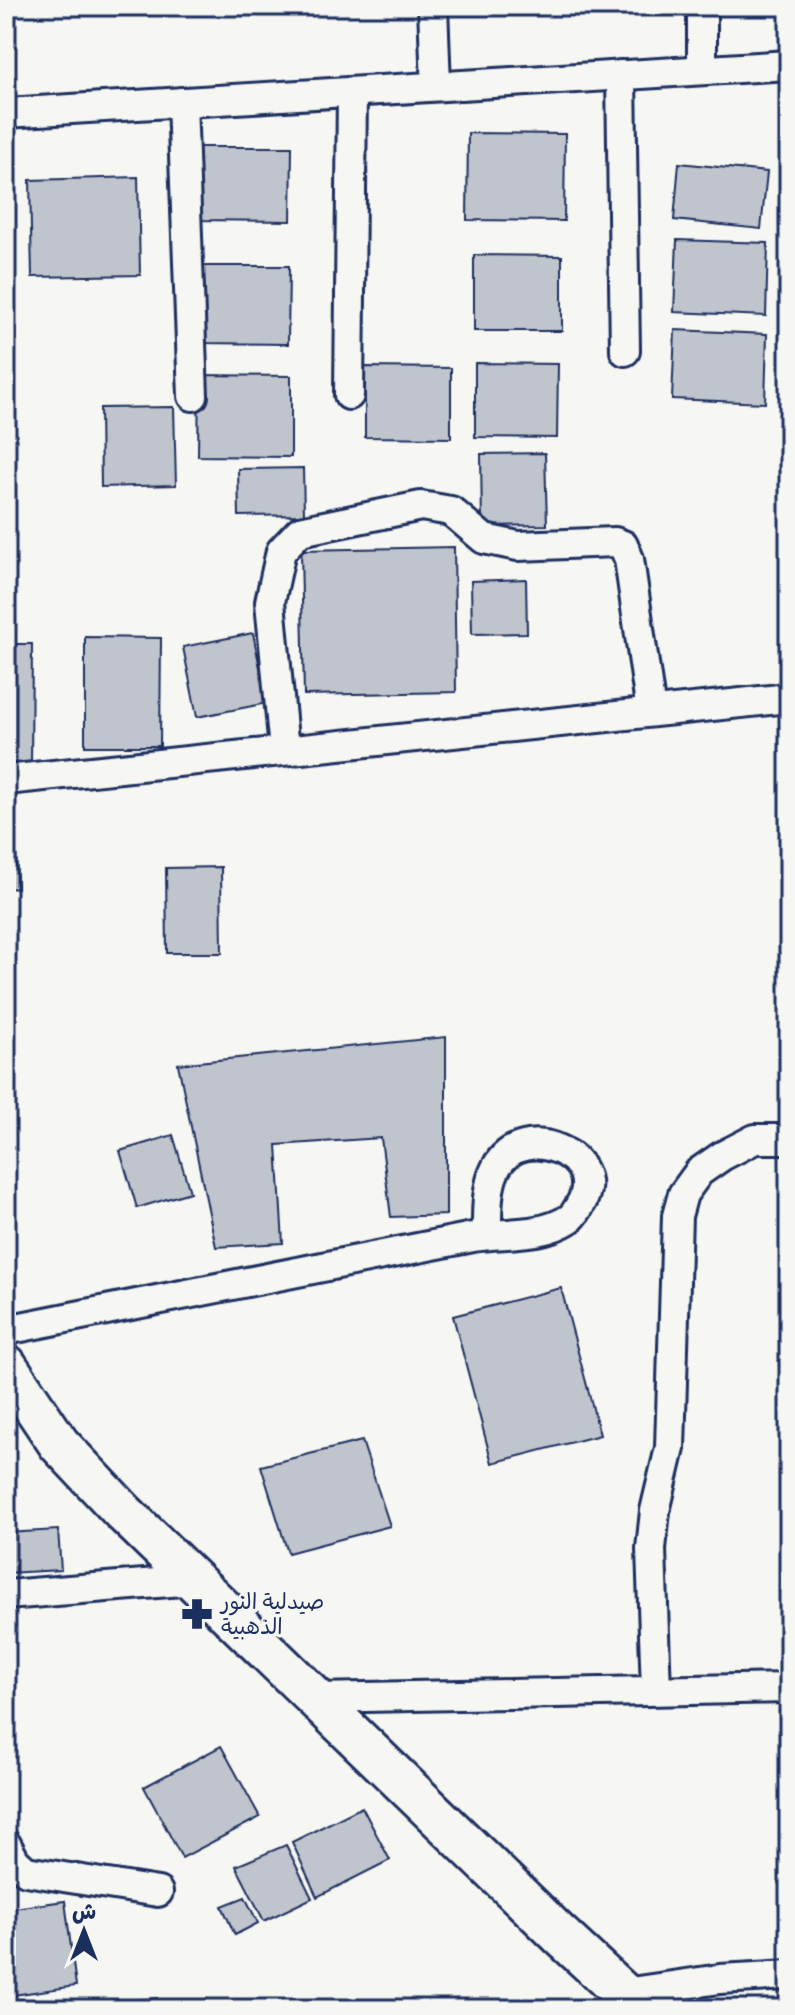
<svg xmlns="http://www.w3.org/2000/svg" width="795" height="2015" font-family="Delius,'Playpen Sans Arabic',sans-serif">
	<style>
		.building { fill: #c0c4cd; stroke: #1b2f5e; stroke-width: 2 }
		.lines { fill: none; stroke-linecap: round; stroke-linejoin: round }
		.minor-casing { stroke: #1b2f5e; stroke-width: 34 }
		.secondary-casing { stroke: #1b2f5e; stroke-width: 46 }
		.minor { stroke: #f6f6f2; stroke-width: 28 }
		.secondary { stroke: #f6f6f2; stroke-width: 40 }
		.labels { text-anchor: middle; stroke-width: 7; stroke-linejoin: round; paint-order: stroke }
		.poi-label { font-size: 22px; fill: #1b2f5e; stroke: #f6f6f2; text-anchor: start }
	</style>
	<rect width="100%" height="100%" fill="#f6f6f2"/>
	<filter id="ink" filterUnits="userSpaceOnUse"><feTurbulence type="fractalNoise" baseFrequency=".0125" numOctaves="2"/><feDisplacementMap in="SourceGraphic" scale="16" xChannelSelector="R" yChannelSelector="G"/><feConvolveMatrix kernelMatrix="1 2 1 2 8 2 1 2 1" color-interpolation-filters="sRGB"/></filter>
	<g filter="url(#ink)">
		<g class="building">
			<path d="M468,133L565,134L564,221L467,220Z"/>
			<path d="M194,147H292L291,221L193,220Z"/>
			<path d="M679,163L767,172L761,229L674,220Z"/>
			<path d="M138,177L140,275L32,277L30,180Z"/>
			<path d="M677,240L768,243L766,316L674,312Z"/>
			<path d="M474,255L562,256V331H474Z"/>
			<path d="M200,266H289L288,344L200,343Z"/>
			<path d="M675,330L767,334L765,403L672,399Z"/>
			<path d="M475,363L558,364L557,438L475,437Z"/>
			<path d="M365,367L451,368V438L365,437Z"/>
			<path d="M199,375L291,376V457L198,456Z"/>
			<path d="M174,407L176,485L101,487L100,408Z"/>
			<path d="M545,453L547,525L482,526L481,454Z"/>
			<path d="M303,468L304,515L239,516L238,469Z"/>
			<path d="M454,547L456,692L304,695L301,550Z"/>
			<path d="M526,579L527,633L472,634L471,581Z"/>
			<path d="M253,633L267,703L197,717L183,647Z"/>
			<path d="M85,637L161,638L160,746H85Z"/>
			<path d="M6,644H32L31,766H6Z"/>
			<path d="M6,813H15L17,888L6,889Z"/>
			<path d="M221,867L222,953H167L166,868Z"/>
			<path d="M446,1037V1215L391,1217L381,1138L277,1145L283,1243L216,1247L178,1064Z"/>
			<path d="M173,1135L190,1192L137,1208L120,1151Z"/>
			<path d="M561,1288L600,1435L492,1463L453,1316Z"/>
			<path d="M362,1441L390,1526L288,1553L261,1466Z"/>
			<path d="M58,1530L61,1570L6,1573V1533Z"/>
			<path d="M221,1746L260,1817L182,1858L144,1787Z"/>
			<path d="M362,1807L390,1860L317,1897L292,1842Z"/>
			<path d="M286,1845L312,1898L264,1921L236,1866Z"/>
			<path d="M245,1897L258,1923L235,1935L222,1906Z"/>
			<path d="M65,1901L76,1986L6,1996V1909Z"/>
			<path d="M157,1998L158,2009H98V2003Z"/>
			<path d="M493,2004V2009H418Z"/>
		</g>
		<g class="lines">
			<defs>
				<g id="minor">
					<path d="M433,6L436,86"/>
					<path d="M702,6V70"/>
					<path d="M621,75L625,351"/>
					<path d="M182,102L193,396"/>
					<path d="M6,113L789,65"/>
					<path d="M349,395L352,92"/>
					<path d="M284,750L270,602L281,551L300,531L421,506L451,511L484,539L518,546L615,542L623,545L629,559L651,712"/>
					<path d="M6,780L789,698"/>
					<path d="M6,1330L473,1237C505,1232 541,1237 569,1219C574,1216 577,1210 580,1205C610,1156 522,1118 496,1168C486,1187 487,1214 487,1235"/>
					<path d="M6,1595L195,1580"/>
					<path d="M656,1690L651,1549L655,1511L670,1448L677,1216L683,1194L699,1172L722,1156L755,1139H789"/>
					<path d="M318,1698L789,1688"/>
					<path d="M6,1844L15,1861L26,1871L158,1892"/>
					<path d="M624,1993L720,1979L789,1975"/>
				</g>
				<path id="secondary" d="M6,1365L59,1444L123,1512L560,1935L640,2009"/>
			</defs>
			<use href="#minor" class="minor-casing"/>
			<use href="#secondary" class="secondary-casing"/>
			<use href="#minor" class="minor"/>
			<use href="#secondary" class="secondary"/>
		</g>
	</g>
	<defs>
		<symbol id="pharmacy-bare" viewBox="-9 -9 18 18"><path d="M-2-6h4v4h4v4h-4v4h-4v-4h-4v-4h4Z" fill="#1b2f5e" stroke="#f6f6f2" stroke-width="2.5" paint-order="stroke"/></symbol>
	</defs>
	<g fill-rule="evenodd">
		<use href="#pharmacy-bare" x="175" y="1592" width="44" height="44"/>
	</g>
	<g class="labels">
		<g class="poi-label">
			<text x="221" y="1609">صيدلية النور<tspan x="221" dy="25">الذهبية</tspan></text>
		</g>
	</g>
	<rect width="795" height="2015" fill="none" stroke="#f6f6f2" stroke-width="32"/>
	<rect x="16" y="16" width="763" height="1983" fill="none" stroke="#1b2f5e" stroke-width="3" filter="url(#ink)"/>
	<g transform="translate(84 1931)" stroke="#f6f6f2" stroke-width="6" paint-order="stroke">
	<path d="M0-6L14 30L0 20L-14 30Z" fill="#1b2f5e"/>
	<text y="-12" font-size="22" font-weight="bold" text-anchor="middle" fill="#1b2f5e">ش</text>
	</g>
</svg>
